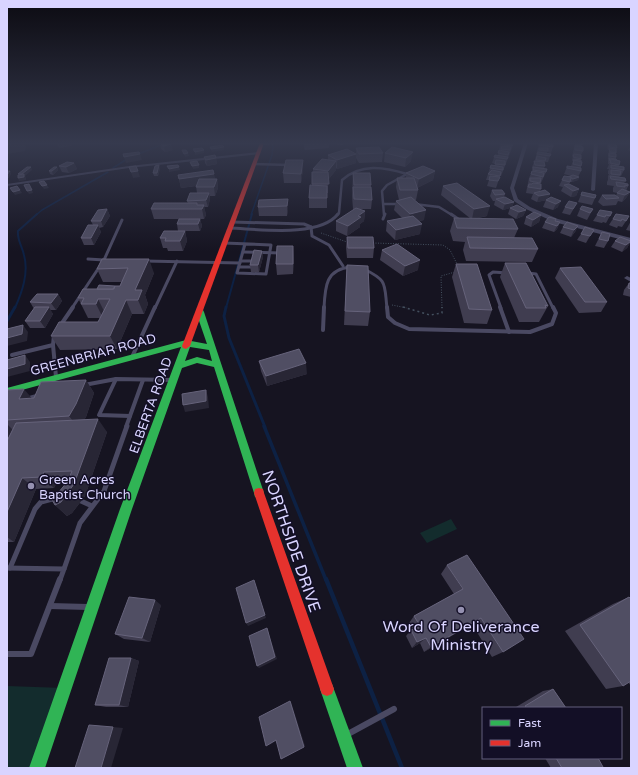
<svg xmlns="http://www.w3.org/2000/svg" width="638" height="775" font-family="'Varela Round',sans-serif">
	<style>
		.green { fill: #132c2d }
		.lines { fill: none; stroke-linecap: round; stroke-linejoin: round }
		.stream-far4 { stroke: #0d2144; stroke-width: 1.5 }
		.stream-far3 { stroke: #0d2144; stroke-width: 2 }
		.stream-far2 { stroke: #0d2144; stroke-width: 3 }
		.stream-far1 { stroke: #0d2144; stroke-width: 3.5 }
		.stream { stroke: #0d2144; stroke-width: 4.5 }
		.path-far1 { stroke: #44505f; stroke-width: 1; stroke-dasharray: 1 1.5; stroke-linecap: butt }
		.path { stroke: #44505f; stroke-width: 1.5; stroke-dasharray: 2 3; stroke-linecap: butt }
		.lane-far4 { stroke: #4a4962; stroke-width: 2.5 }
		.lane-far3 { stroke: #4a4962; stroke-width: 3 }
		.lane-far2 { stroke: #4a4962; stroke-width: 4 }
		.lane-far1 { stroke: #4a4962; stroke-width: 5 }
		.lane { stroke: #4a4962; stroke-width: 6 }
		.street { fill: #4a4962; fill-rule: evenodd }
		.fast { fill: #30b455; fill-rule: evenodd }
		.jam { fill: #e5322d; fill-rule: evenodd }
		.wall { fill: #403d50 }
		.shaded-wall { fill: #282635 }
		.building { fill: #504e63; stroke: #66637b }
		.poi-dot { fill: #9591b1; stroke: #130f26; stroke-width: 1.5 }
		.labels { text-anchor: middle; stroke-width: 3; stroke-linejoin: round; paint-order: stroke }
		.street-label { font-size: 13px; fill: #d9d4ff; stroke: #130f26 }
		.poi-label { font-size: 13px; fill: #d9d4ff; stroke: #130f26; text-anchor: start }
		.near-street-label { font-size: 16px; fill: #d9d4ff; stroke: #130f26 }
		.near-poi-label { font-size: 16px; fill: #d9d4ff; stroke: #130f26 }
	</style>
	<rect width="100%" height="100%" fill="#161421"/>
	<g class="green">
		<path d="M451,519L457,529L427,543L420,533Z"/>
		<path d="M7,686L64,688L37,768H7Z"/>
	</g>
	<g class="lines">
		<g class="stream-far4">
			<path d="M136,155L166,143"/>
			<path d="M113,168L127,159"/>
			<path d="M36,215L42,210L108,172"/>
			<path d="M251,215L272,155L273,145"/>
		</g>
		<g class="stream-far3">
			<path d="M15,308C22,292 29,273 24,255C22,246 17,240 18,231L37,214"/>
			<path d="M226,308L252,214"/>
		</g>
		<g class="stream-far2">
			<path d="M226,307L224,316L229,338L265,427"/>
			<path d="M7,321L15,307"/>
		</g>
		<path class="stream-far1" d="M264,426L326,580"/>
		<path class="stream" d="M326,579L402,768"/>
		<g class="path-far1">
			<path d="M321,233L347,242"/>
			<path d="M373,243L443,245L450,250L458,266"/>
			<path d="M392,305L407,308"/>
			<path d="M442,308L441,276L455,272"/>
		</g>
		<path class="path" d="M403,307L430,315L442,313V307"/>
		<g class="lane-far4">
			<path d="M254,164L289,165"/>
			<path d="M384,204H400"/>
			<path d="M414,204L439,207L452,215"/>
			<path d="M337,215L339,213L342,180C361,163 384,167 407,174L387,185L382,191L384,215"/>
		</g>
		<g class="lane-far3">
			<path d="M451,214L461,221"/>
			<path d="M383,219L385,214"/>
			<path d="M232,222L304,224L311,227"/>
			<path d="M311,227L312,236L329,245L343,266"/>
			<path d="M230,228C258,229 319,238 338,214"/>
			<path d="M224,243L271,245L266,274L237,273L245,244"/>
			<path d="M243,252L281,253"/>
			<path d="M88,259L104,260"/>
			<path d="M145,261L240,263"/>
			<path d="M241,261H254"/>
			<path d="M239,267H252"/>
			<path d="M364,269C388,281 384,283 387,308"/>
			<path d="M528,273L536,274L553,308"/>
			<path d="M72,308L104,260L122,220"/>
			<path d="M155,308L177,261"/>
			<path d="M324,308C325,286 326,269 351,267"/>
			<path d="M501,308L489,275L493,272L507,273"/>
		</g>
		<g class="lane-far2">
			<path d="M387,307L388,317L395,323L409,329L530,332L552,324L556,313L553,307"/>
			<path d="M500,307L509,332"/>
			<path d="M60,326L73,307"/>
			<path d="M323,330L324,307"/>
			<path d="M54,335L53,345L56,377"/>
			<path d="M12,355L53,345"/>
			<path d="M132,357L155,307"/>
			<path d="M116,379L99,415L130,416"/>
			<path d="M84,385L116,379L173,380"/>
			<path d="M26,399L40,395"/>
			<path d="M126,427L143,380"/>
		</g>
		<g class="lane-far1">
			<path d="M81,501L92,506"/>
			<path d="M7,568L64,569L60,580"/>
			<path d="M10,568L35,509L41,502L56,498"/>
			<path d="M64,569L80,523L104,491L127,426"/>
		</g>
		<g class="lane">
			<path d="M50,606L88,607"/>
			<path d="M7,654H31L60,579"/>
			<path d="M348,734L394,709"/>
		</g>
		<g class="street">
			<path d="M261,143H286L284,144L260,145Z"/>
			<path d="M524,143H528L514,188L518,199L530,207L558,219L631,238V242L554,222L526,209L514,201L510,188Z"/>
			<path d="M594,143H598L595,190L593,191L591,190Z"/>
			<path d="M258,152H260V154L129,168L7,186V184L129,166Z"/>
			<path d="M627,276L631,278V282L624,278Z"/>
		</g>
		<g class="fast">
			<path d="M197,310H203L204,312L264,493L263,497L259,498L255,497L254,493L214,367L197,363L182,368L132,509L45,768H29L120,509L181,347L7,394V388L186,340L207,344L196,312ZM190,347L209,350L212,361L197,357L185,361Z"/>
			<path d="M327,682L332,684L363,768H347L320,689L322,684Z"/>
		</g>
		<g class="jam">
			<path d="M260,143H264L190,346L186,349L183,348L182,346Z"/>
			<path d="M259,488L263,489L264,493L334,689L332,694L327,696L322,694L320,689L254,493L255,489Z"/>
		</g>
	</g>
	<g class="wall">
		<path d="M55,143H72L73,145L60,148Z"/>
		<path d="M160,143L173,150L165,152L161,149Z"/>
		<path d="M304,143H329V148L305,150L304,148Z"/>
		<path d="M336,143H344V145H337Z"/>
		<path d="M501,143H514L503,171L501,176H500L496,188L487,186L489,180H486L491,165L494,166L495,164L492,163L495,155H498L499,150H500L499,149Z"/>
		<path d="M539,143H549V144L553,147L551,153L547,152V153L550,156L548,162H545L544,164L545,166L544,168L546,172L541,183H540L539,184L541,189L540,191L550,194L547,200L551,197L558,207L553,210L543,207L546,200H547L537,202L531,199L533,194L526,193L529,178L533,169L532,167L535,160Z"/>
		<path d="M582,143L581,146L583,151L581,155L580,160L581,166V171L578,177H579L578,180L572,182H570L569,184L579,189L576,196L571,197L561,191L563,187L559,186L564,176L568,177L571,176L564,174L565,172L567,166H571L572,164L573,161L572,160L573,156H572L575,144Z"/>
		<path d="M611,143H623L622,144L616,145L617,148L616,154V159L619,165L618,166L624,170L621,176H620L619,177L626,181L624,183L628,186L626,191L630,192L626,198L622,202L618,201L616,205L603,206L598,202L602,195L616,196L617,193L613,192V188L614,186L607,185V182L608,180V176L609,174H608V171L609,169H607L609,164H608V156L609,150H608L607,146L609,144H613Z"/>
		<path d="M392,147L411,161L405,167L384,162L385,153Z"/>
		<path d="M630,147H631V151L628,150Z"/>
		<path d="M356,148L383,153L382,162L359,163L356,158V163L337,169L336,168V170L328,180V193H327V208H309V198L312,186V172H313V169L328,160V155L356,154Z"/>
		<path d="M204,157L216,158L217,164L207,166L205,163Z"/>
		<path d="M303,160V169L301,183H284L283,173Z"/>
		<path d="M74,163L77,169L69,173L62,172L59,166Z"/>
		<path d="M57,167L58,170L53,175L50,174L49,171Z"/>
		<path d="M160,168L158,176H154L153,173Z"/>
		<path d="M435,171L433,180L417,188L418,190L416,200H414L424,220L419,221L420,234L395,240L386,231L387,221L402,218L394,210L396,201L399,200L396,187L397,178H406V173Z"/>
		<path d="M353,173L371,185V189L372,200L371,209H359L365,211L364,221L360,224V227L347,236L336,231V221L355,209H353L352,196Z"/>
		<path d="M178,175L217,179L218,188L215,196H210V199L208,207H204L206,215L204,219H154L151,209L188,203L187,201L197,193L196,186L181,188Z"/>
		<path d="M443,186L487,216L474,219L518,229L514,238L538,249L532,262L466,261L463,250L465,242L453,241L450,231L454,218L471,219L441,195Z"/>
		<path d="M492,190L505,194L504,197L514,202L512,207L526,210L523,216L516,219L508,214L510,208L503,210L494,205L495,201H493L490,196Z"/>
		<path d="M582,192L595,198L592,205L578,202Z"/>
		<path d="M288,199V209L287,216H259L258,207Z"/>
		<path d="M577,203L570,215L562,213L565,207Z"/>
		<path d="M107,209L110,216L103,227L99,228L101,232L94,245H84L81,238L93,225L91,221Z"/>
		<path d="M580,209H593L587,220L577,216Z"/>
		<path d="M612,212L606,223L603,222L602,223L593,221L597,215Z"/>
		<path d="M616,214L626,221L622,227L618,226L617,228L609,225Z"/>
		<path d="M541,215L539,222L531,227L524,224L526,217Z"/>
		<path d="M200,219L202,226L200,231H185L187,241L183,251H168L167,248H163L160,238L178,231L177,224Z"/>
		<path d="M556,219L555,221L560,222L557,229L554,232L542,228L545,222Z"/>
		<path d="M631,221V231L626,230Z"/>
		<path d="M578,226L575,232L571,237L560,233L563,227Z"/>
		<path d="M602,232L608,241L604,248L595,246Z"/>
		<path d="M581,234L590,236L586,243L577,240Z"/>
		<path d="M347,237L374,248L373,258H347L346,247Z"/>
		<path d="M615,241H631L627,248L622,252L611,247Z"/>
		<path d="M382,250L418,270L403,276L380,260Z"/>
		<path d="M262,251L263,257L259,272H251L250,265Z"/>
		<path d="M294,256L293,274L277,275L276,264Z"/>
		<path d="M102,259L154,273L145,295L148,304L144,314H132L117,349L60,350L51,336L98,322L100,318H88L78,298L97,289L120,286L121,282H103L97,269Z"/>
		<path d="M505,263L548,306L539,322H519L500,277Z"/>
		<path d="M456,264L492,310L487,324L464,323L452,277Z"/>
		<path d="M347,265L370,312L368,326L344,325Z"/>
		<path d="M560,268L607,302L601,312L579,313L555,278Z"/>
		<path d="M629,283H631V297L623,295L624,290Z"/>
		<path d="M58,294L62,301L56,310H50L53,314L45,328H30L25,321L34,309L30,302Z"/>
		<path d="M259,361L307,374L267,386L261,371Z"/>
		<path d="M86,380L94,393L86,417L84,420L107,432L85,496L72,513L67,516L55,505L58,493L66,483L56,484L54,488L36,489L14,542H7V390L31,398H34Z"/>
		<path d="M447,565L503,652L492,657L472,624L424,652L420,643L412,648L406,636L411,630L413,629L409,623L414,616L454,594L441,574Z"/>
		<path d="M629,597L631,599V686L628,682L623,686L606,689L565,631L613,604Z"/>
		<path d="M161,605L150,642L124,639L115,634Z"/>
		<path d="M131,658L139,661L128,707H106L95,705Z"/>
		<path d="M553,689L566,708H516V707L543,691Z"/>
		<path d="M545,758H598L601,768H551Z"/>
	</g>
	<g class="shaded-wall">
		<path d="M20,143H24L26,147L25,151L7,154V144Z"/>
		<path d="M58,143H72L73,145L60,148Z"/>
		<path d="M616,143H623L622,144L615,146Z"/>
		<path d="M171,144L173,150L165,152L164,146Z"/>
		<path d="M224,147V150L212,152L211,149Z"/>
		<path d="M204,150V153L195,155V152Z"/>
		<path d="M413,152L411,161L405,167L406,158Z"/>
		<path d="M188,153L189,156L185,157L184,154Z"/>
		<path d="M140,154L142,160L126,163L124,157Z"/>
		<path d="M356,154V163L337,169V160Z"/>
		<path d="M216,158L217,164L207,166L206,160Z"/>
		<path d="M303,160V169L301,183V174Z"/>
		<path d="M336,161V170L328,180V171Z"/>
		<path d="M74,163L77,169L69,173L66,167Z"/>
		<path d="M159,165L160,168L158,176L157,173Z"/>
		<path d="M199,165V168L193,169L192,166Z"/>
		<path d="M31,167L32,170L25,176L26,178V180L19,181L18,178L23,177L22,174Z"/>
		<path d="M57,167L58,170L53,175L52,171Z"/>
		<path d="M179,167L180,170L169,172V169Z"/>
		<path d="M10,171L11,174L9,178H7V175Z"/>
		<path d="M138,171L140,177L133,178L131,172Z"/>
		<path d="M435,171L433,180L417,188L419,179Z"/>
		<path d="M214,174L216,181L217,179L218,188L215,196L214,187L215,183L181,188L179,179Z"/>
		<path d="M579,177L578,180L572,182L573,179Z"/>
		<path d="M47,185L49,188L44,189L42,186Z"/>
		<path d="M579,189L576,196L571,197L573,191Z"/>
		<path d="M20,190L22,193L15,195L13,192Z"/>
		<path d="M32,190L33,193L29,194L27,191Z"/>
		<path d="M630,192L626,198L622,202L625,195Z"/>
		<path d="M209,193L210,199L208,207L206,200Z"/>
		<path d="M550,194L547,200L537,202L539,196Z"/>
		<path d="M288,199V209L287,216V206Z"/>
		<path d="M561,201L558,207L553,210L556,204Z"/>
		<path d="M514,202L512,208H510L503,210L505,204Z"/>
		<path d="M204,205L206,215L204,219L202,209Z"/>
		<path d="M490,206L487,216L472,219L474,209Z"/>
		<path d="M107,209L110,216L103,227L101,221Z"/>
		<path d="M426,210L424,220L408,223L410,214Z"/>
		<path d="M526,210L523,216L516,219L519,212Z"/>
		<path d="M365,211L364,221L360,224V227L347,236L348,226L358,216Z"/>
		<path d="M541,215L539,222L531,227L533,220Z"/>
		<path d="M200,219L202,226L200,231L198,224Z"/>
		<path d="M560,222L557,229L554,232L557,226Z"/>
		<path d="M422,224L420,234L395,240L396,230Z"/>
		<path d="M98,225L101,232L94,245L91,238Z"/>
		<path d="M578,226L575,232L571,237L574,230Z"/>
		<path d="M185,231L187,241L183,251L180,241Z"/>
		<path d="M631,241L627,248L622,252L626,245Z"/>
		<path d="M293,246L294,256L293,274Z"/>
		<path d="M262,251L263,257L259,272L258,265Z"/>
		<path d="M149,259L154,273L145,295L148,304L144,314L138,300L135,290Z"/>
		<path d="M420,260L418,270L403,276L405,266Z"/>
		<path d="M58,294L62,301L56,310L51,303Z"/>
		<path d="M98,299L105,313L103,318L96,304Z"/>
		<path d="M126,300L132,314L117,349L110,336Z"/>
		<path d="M49,307L53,314L45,328L40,321Z"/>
		<path d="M23,325L28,332L27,341L7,346V338Z"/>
		<path d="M25,355L30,362V371L7,377V369Z"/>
		<path d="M306,363L307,374L267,386L266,376Z"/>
		<path d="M86,380L94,393L86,417L79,429L69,416Z"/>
		<path d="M24,389L35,402L19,399Z"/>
		<path d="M206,390L208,397L209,408L185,412L183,405Z"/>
		<path d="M98,419L107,432L85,496L72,513L67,516L55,505L61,502Z"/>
		<path d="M7,424L16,433L7,451Z"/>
		<path d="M44,472L56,484L54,488L42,477Z"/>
		<path d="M22,478L36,489L14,542L7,537V512Z"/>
		<path d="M254,580L266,618L248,626L246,623Z"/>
		<path d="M155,600L161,605L150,642L142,638Z"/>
		<path d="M481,618L472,624L424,652L431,647Z"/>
		<path d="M267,628L277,659L259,668L257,666Z"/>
		<path d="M426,638L420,643L412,648L417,642Z"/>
		<path d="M131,658L139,661L128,707L119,705Z"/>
		<path d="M290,701L291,702L305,746L281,759Z"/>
		<path d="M113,727L123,728L111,768H101Z"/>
		<path d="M276,740H278L269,745L266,746Z"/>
	</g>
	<g class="building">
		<path d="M7,143H20L7,144Z"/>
		<path d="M160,143H169L171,144L164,146Z"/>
		<path d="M304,143H329L305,144Z"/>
		<path d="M501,143H513L512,146L500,144Z"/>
		<path d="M540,143L553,145V147L539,145Z"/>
		<path d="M576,143H582V145L575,144Z"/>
		<path d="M609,144L616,145L617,148L609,147Z"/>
		<path d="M222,145L224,147L211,149L210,147Z"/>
		<path d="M575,145L582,146V147L575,146Z"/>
		<path d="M502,146L511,147L510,150L501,149Z"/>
		<path d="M575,146L583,147V151L575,150Z"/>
		<path d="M379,147L383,153L359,154L356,148Z"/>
		<path d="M392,147L413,152L406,158L385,153Z"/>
		<path d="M202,148L204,150L195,152L193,149Z"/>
		<path d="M539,148H548V151L539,150Z"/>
		<path d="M609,148L616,149V153L610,152Z"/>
		<path d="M347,149L356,154L337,160L328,155Z"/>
		<path d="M182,150H186L188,153L184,154Z"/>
		<path d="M499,150L509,152L508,155L498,153Z"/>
		<path d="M139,152L140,154L124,157L123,154Z"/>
		<path d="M538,152L551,154L550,156L537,154Z"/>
		<path d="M609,153L616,154V157L609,156Z"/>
		<path d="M574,154L581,155V159L573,157Z"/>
		<path d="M215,155L216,158L206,160L204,157Z"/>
		<path d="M495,155L508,157L507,159L494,157Z"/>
		<path d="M537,156L546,158L545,161L536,160Z"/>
		<path d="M609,158L616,159L617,160L611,159L610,161Z"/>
		<path d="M322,159L336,161L328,171L313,169Z"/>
		<path d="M574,159L581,160V162L573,161Z"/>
		<path d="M611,159L620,161L619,165L610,163Z"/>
		<path d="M286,160H303L301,174L283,173Z"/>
		<path d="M496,160L505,161V165L495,164Z"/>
		<path d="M574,160L582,162L581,166L573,164Z"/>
		<path d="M197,161L199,165L192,166L190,162Z"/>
		<path d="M534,161L544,162L545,166L535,165Z"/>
		<path d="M67,162L74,163L66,167L59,166Z"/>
		<path d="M159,165L157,173H153L155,166Z"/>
		<path d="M178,165L179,167L169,169L167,166Z"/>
		<path d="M491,165L503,167V170L490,168Z"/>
		<path d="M611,165L624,167V170L611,168Z"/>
		<path d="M136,166L138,171L131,172L129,167Z"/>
		<path d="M423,166L435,171L419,179L406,173Z"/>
		<path d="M567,166L581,168V171L567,168Z"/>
		<path d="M27,167H31L22,174H18Z"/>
		<path d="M54,167H57L52,171H49Z"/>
		<path d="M533,167L547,169L546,172L533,170Z"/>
		<path d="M213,170L214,174L179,179L178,175Z"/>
		<path d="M492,170L501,172L500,176L488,174Z"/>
		<path d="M611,170L621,171L620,175L611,174Z"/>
		<path d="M7,171H10L7,175Z"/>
		<path d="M532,171L544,173L543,177L531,174Z"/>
		<path d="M312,172H328L329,184H312Z"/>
		<path d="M353,173H370L371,185H354Z"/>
		<path d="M24,174V177L18,178V175Z"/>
		<path d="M573,175L579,177L573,179L571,178V177H568Z"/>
		<path d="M490,176L500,177L498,181L489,180Z"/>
		<path d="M564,176L571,177L570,182L562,180Z"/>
		<path d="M610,176L625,178L626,181L611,179Z"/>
		<path d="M397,178H414L418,190H400Z"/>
		<path d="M530,178H541L540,183L530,181Z"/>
		<path d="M199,179H217L214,187H196Z"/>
		<path d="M44,181L47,185L42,186L39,182Z"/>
		<path d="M616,182L628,184V186L625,185V187L617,186Z"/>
		<path d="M457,183L490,206L474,209L443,186Z"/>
		<path d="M533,183L541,184V189L528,187L529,184H532Z"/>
		<path d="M29,184L32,190L27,191L24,185Z"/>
		<path d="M569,184L579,189L573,191L564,185Z"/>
		<path d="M310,185L327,186V198H309Z"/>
		<path d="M17,186L20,190L13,192L10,188Z"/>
		<path d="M353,187H371L372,200L354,199Z"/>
		<path d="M622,189L630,192L625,195L617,193Z"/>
		<path d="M492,190H502L505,194L495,195Z"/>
		<path d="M545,190L550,194L539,196L534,193Z"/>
		<path d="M582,192L596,195L595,198L581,195Z"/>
		<path d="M190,193H209L206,200L187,201Z"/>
		<path d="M602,195H615L619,198L606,199Z"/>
		<path d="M411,197L426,210L410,214L396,201Z"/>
		<path d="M505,197L514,202L505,204L496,199Z"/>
		<path d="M551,197L561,201L556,204L546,200Z"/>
		<path d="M288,199L287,206L258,207L259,200Z"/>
		<path d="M569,201L577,203L573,209L565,207Z"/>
		<path d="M154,203H197V205H204L202,209H151Z"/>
		<path d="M517,205L526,210L519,212L510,208Z"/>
		<path d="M582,206L593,209L590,213L580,209Z"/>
		<path d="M356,208L365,211L358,216L361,217L348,226L336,221Z"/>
		<path d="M107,209L101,221H91L98,210Z"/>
		<path d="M600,210L612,212L610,216L606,215L605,217L597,215Z"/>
		<path d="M534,212L541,215L533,220L526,217Z"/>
		<path d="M616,214L629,216L626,221L622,219L621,221L613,219Z"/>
		<path d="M413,216L422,224L396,230L387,221Z"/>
		<path d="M549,217L556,219L555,221L560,222L557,226L545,222Z"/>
		<path d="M454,218L513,219L518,229L457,228Z"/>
		<path d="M179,219H200L198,224H177Z"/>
		<path d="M567,222L578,226L574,230L563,227Z"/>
		<path d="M88,225H98L91,238H81Z"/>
		<path d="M585,227L594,230L590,236L581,234Z"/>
		<path d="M164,231H185L180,241H165L166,238H160Z"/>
		<path d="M602,232L610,234L608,241L599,239Z"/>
		<path d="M347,237H373L374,248H348Z"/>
		<path d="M467,237L532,238L538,249L470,248Z"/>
		<path d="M620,237L631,241L626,245L615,241Z"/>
		<path d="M397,244L420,260L405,266L382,250Z"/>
		<path d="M277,246H293V264H276Z"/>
		<path d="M254,250L262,251L258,265H250Z"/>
		<path d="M102,259H149L135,290H142L138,300H126L110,336H51L59,322H98L110,299H98L96,304H81L84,298H78L83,289H114L115,286H120L128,268L97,269Z"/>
		<path d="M505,263H526L548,306L545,305L546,308H526Z"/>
		<path d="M456,264H477L492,310L469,309Z"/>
		<path d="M347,265L368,266L370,312L345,311Z"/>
		<path d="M581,267L607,302H585L560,268Z"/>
		<path d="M629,283H631V289L628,288Z"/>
		<path d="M99,285L115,286L113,289H97Z"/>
		<path d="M37,294H58L51,303L30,302Z"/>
		<path d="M35,307H49L40,321H25Z"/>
		<path d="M23,325L22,334L7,338V329Z"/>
		<path d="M299,349L306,363L266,376L259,361Z"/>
		<path d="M25,355V364L7,369V360Z"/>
		<path d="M86,380L76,404L69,416L7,420V390L24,389L19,399L34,398L41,382Z"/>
		<path d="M206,390V401L183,405L182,394Z"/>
		<path d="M98,419L74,484L61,502L55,505L51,498L58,493L68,481L72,471L44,472L42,477L22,478L7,512V441L16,423Z"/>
		<path d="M467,555L524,639L503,652L481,618L431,647L426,638L417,642L411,630L420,626L414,616L463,589L447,565Z"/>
		<path d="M254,580L265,615L246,623L236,588Z"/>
		<path d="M129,597L155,600L142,638L115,634Z"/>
		<path d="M629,597L631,599V681L623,686L580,625Z"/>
		<path d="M267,628L275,657L257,666L249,636Z"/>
		<path d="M109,658H131L119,705H95Z"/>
		<path d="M553,689L566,708H527L525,706Z"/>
		<path d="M290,701L304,747L281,759L276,740L266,746L259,717Z"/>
		<path d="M89,725L113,727L101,768H75Z"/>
		<path d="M556,758H598L603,767L601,768H562Z"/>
	</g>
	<linearGradient id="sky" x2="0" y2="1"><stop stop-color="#0c0b12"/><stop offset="0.57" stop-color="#363a4e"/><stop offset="1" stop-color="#363a4e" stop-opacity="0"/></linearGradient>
	<rect width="638" height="251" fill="url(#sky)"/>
	<g class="poi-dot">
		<circle cx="31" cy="486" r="4"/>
		<circle cx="461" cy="610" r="4"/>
	</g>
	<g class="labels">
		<g class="street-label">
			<text transform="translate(93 354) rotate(-15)" y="5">GREENBRIAR ROAD</text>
			<text transform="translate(150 405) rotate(-70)" y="5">ELBERTA ROAD</text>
		</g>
		<g class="poi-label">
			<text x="39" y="484">Green Acres<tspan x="39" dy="15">Baptist Church</tspan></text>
		</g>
		<g class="near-street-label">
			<text transform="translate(292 541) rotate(71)" y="6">NORTHSIDE DRIVE</text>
		</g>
		<g class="near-poi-label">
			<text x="461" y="632">Word Of Deliverance<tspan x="461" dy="18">Ministry</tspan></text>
		</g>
	</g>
	<rect width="638" height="775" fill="none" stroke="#d9d4ff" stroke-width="16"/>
	<rect x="482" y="707" width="140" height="52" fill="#130f26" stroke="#625e7d"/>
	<rect x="490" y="720" width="20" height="6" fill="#30b455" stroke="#625e7d"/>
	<text x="518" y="727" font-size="12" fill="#d9d4ff">Fast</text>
	<rect x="490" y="740" width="20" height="6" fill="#e5322d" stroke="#625e7d"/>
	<text x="518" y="747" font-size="12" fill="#d9d4ff">Jam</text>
</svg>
